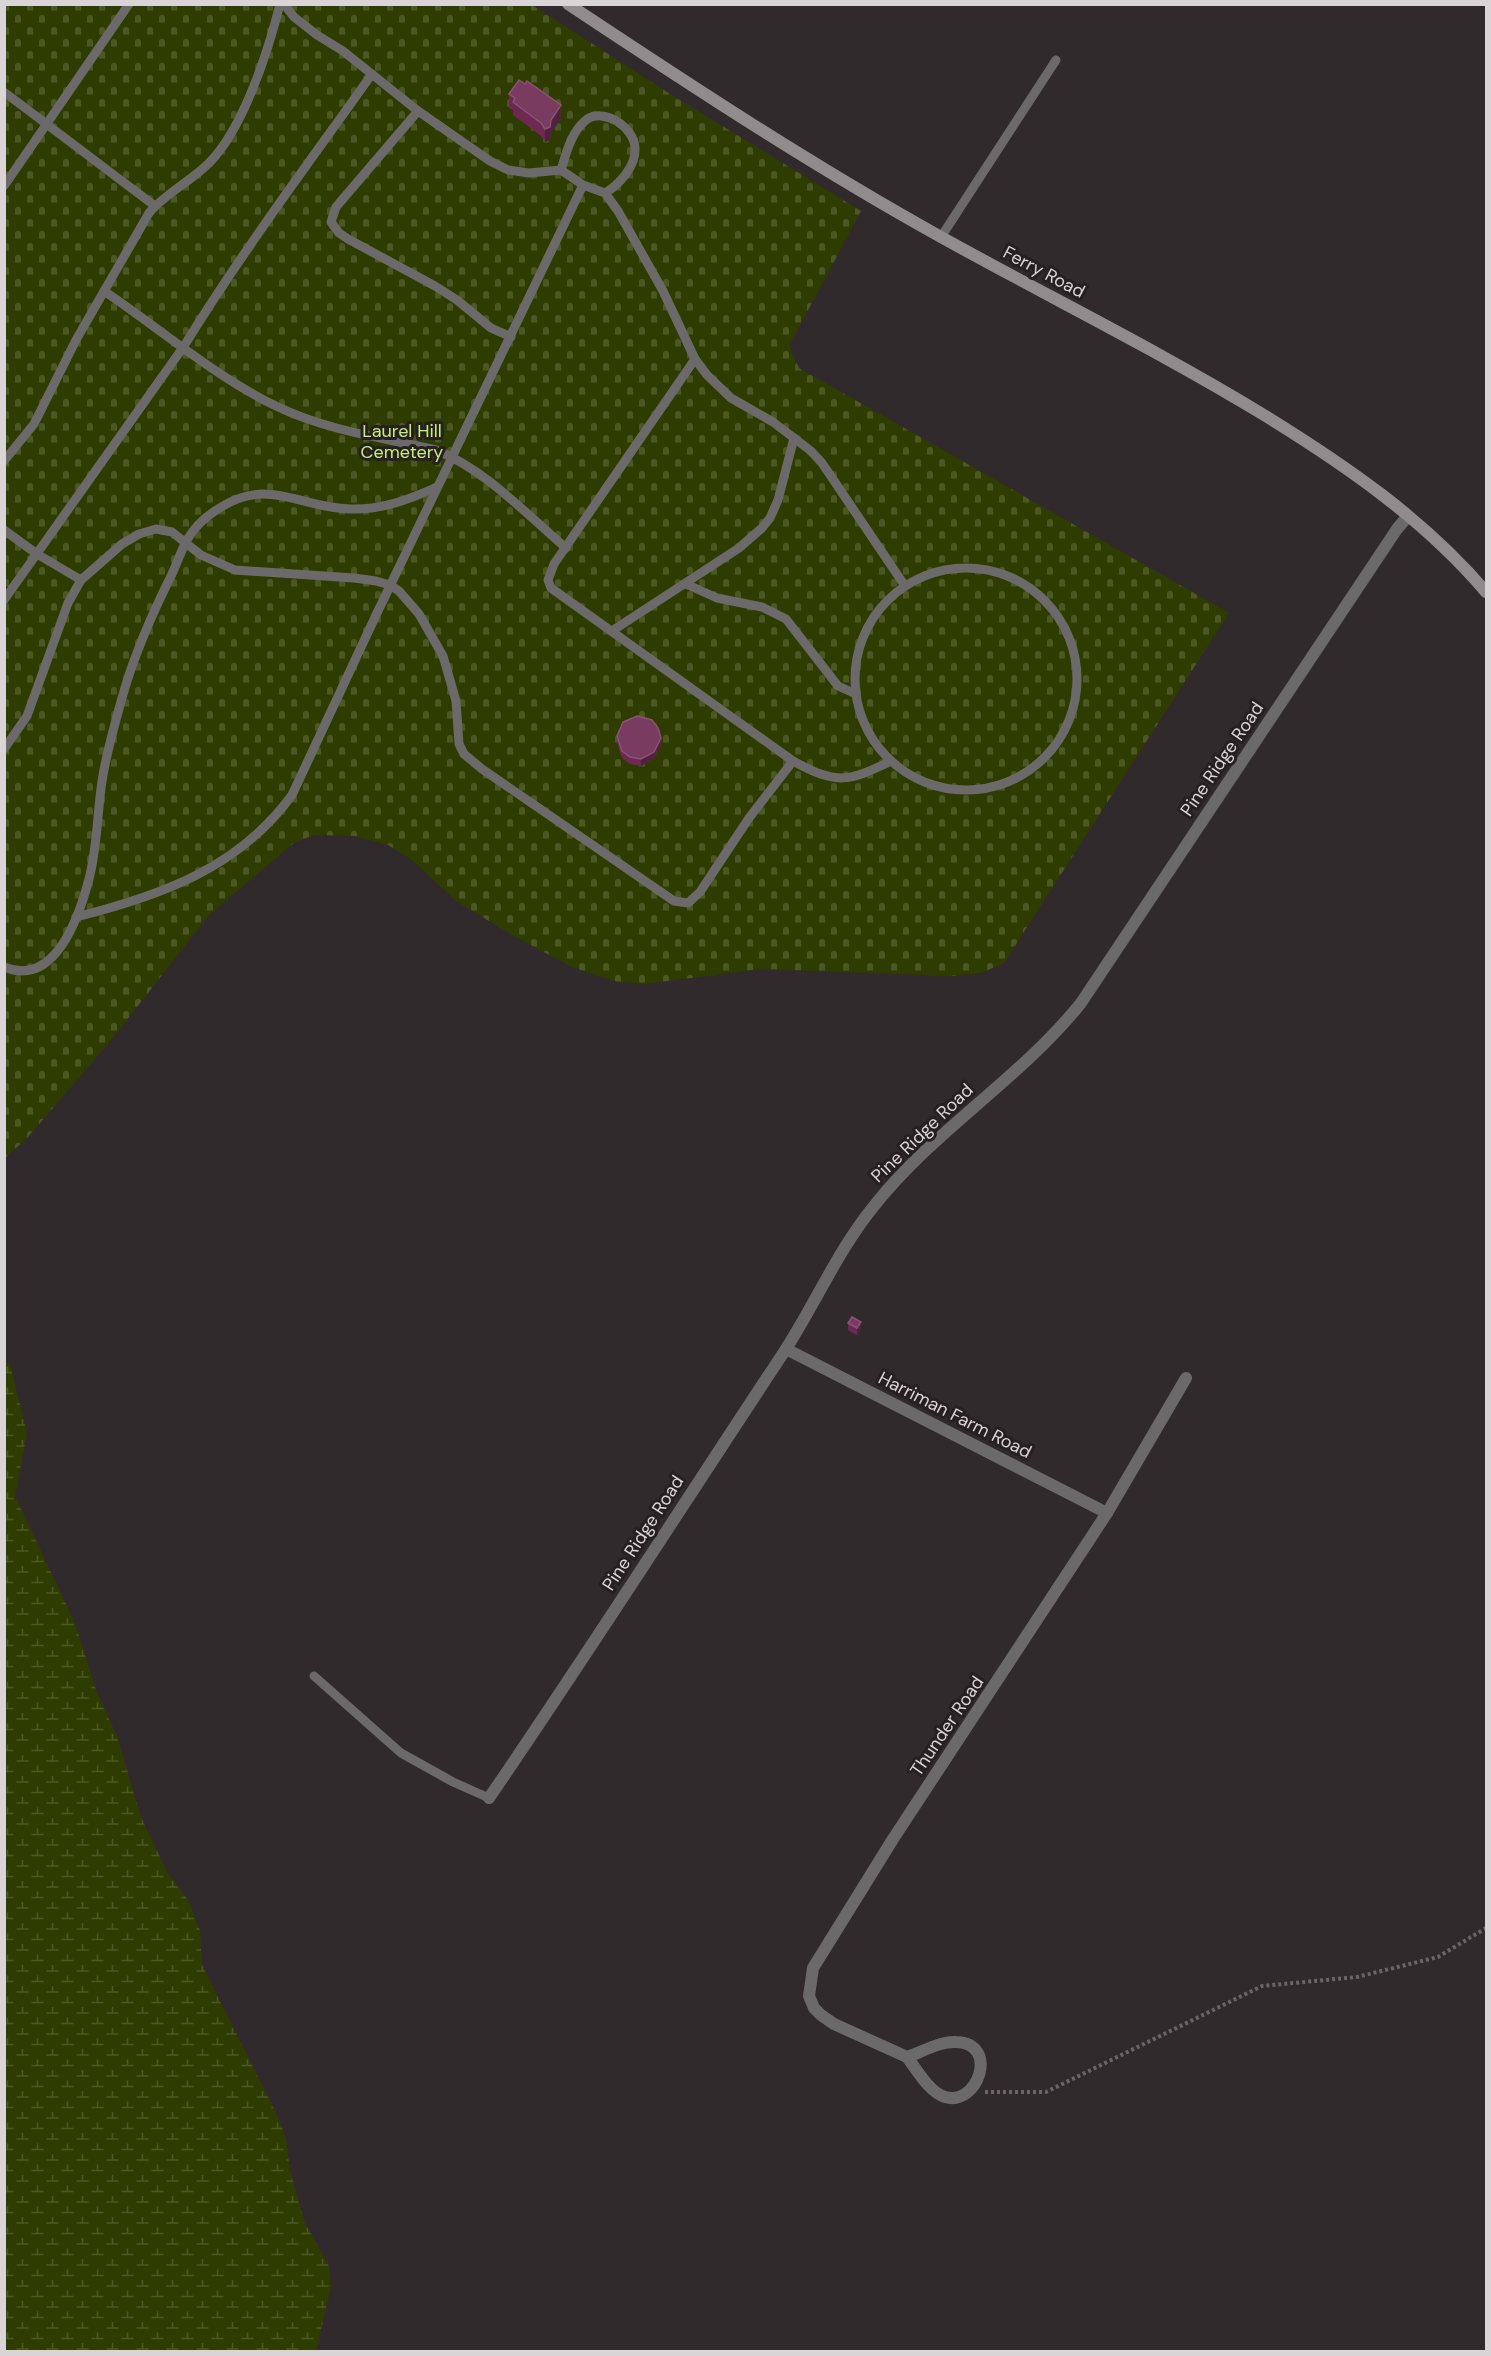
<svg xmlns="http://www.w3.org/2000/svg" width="1491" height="2356" font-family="'DM Sans',sans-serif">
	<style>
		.wetland { fill: url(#wetland-marsh) }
		.cemetery { fill: url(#cemetery-stones) }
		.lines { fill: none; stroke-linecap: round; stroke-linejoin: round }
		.path { stroke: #6b6568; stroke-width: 4; stroke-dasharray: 3 3; stroke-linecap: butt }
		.lane { stroke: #6c696a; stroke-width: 9 }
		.street { stroke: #6c696a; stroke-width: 12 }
		.secondary { stroke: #908b8d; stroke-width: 12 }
		.wall { fill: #6e2953 }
		.shaded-wall { fill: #50223e }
		.building { fill: #7a3b61; stroke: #885474; stroke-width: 1.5 }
		.labels { text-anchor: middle; stroke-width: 6; stroke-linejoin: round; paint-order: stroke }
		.street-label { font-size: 18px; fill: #d9d5d7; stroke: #262023 }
		.park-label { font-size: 18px; fill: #caed7a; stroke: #262023 }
	</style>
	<defs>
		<pattern id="wetland-marsh" width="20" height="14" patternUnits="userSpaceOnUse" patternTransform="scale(1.5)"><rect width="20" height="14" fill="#2e3c00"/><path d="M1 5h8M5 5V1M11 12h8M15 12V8" fill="none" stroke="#4c5724"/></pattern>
		<pattern id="cemetery-stones" width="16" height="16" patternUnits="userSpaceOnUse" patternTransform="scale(1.5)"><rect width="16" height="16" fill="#2e3c00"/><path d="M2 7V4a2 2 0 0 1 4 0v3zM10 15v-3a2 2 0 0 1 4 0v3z" fill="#4c5724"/></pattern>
	</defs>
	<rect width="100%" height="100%" fill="#302a2d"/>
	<path class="wetland" d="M5,1362L10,1364L27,1433L15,1496L75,1623L97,1693L117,1736L141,1817L168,1874L189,1901L200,1931L202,1965L279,2119L286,2139L290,2171L305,2223L329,2266L331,2287L316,2351H5Z"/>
	<path class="cemetery" d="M5,5H532L667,92L861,211L789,346L799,368L1229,613L1004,963L981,973L952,976L761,969L644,984L614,981L572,967L512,935L456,901L411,859L388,845L355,836L315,835L295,842L209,915L108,1044L28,1137L5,1158Z"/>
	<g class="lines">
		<path class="path" d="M985,2092H1046L1262,1986L1357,1977L1438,1957L1486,1928"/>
		<g class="lane">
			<path d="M284,4L294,17L317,35L343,51L418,111L490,161L508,170L529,173L561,170L583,185L605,193L618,211L663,291L695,359L707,375L731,398L773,422L811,451L822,463L905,586"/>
			<path d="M4,92L155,206"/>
			<path d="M418,111L336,207L331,222L339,233L348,239L435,286L457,300L491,328L511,337"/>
			<path d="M561,170C566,154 571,132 586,120C604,107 634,127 635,148C636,166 620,184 605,193"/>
			<path d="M4,186L129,4"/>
			<path d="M941,237L1056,60"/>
			<path d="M104,291C159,328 217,378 276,406C325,430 383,438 436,450C486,470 525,513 566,548"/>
			<path d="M695,359L554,564L548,580L551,588L793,761C837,785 848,782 891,761"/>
			<path d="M4,461L34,424L76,340L149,213C166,193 190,182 209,163C243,129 268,52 280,4"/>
			<path d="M4,530L37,554L81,580"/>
			<circle cx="966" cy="679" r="111"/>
			<path d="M686,584L717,598L762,607L786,619L838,686L856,694"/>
			<path d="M4,600L184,346C242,252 308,164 372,74"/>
			<path d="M612,631L739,548L762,528L770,518L778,500L794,438"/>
			<path d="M4,749L27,716L68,603L81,580L122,544L139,534L156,529L172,532L201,555L235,570L354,578L376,581L390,585L399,591L419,614L443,656L456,701L459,744L464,754L482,769L674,901L688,903L700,892L749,818L793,761"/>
			<path d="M76,917C160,896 239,868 292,795L377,613L583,185"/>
			<path d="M4,967C55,988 79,917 89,879C98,845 97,809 103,775C108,747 116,719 124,691C136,650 153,612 172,574C177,563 181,551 187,540C195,526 205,517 218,509C268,476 299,508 350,509C381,510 408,500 437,487"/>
			<path d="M314,1676L401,1753L453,1782L489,1798"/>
		</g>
		<g class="street">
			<path d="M786,1349L1107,1513"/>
			<path d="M489,1798C589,1652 684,1503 782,1355C814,1307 837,1251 874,1206C934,1130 1020,1079 1081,1003L1397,529L1408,516"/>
			<path d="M907,2057C917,2070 929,2092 945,2097C978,2107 1000,2043 956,2042C940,2041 922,2052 907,2057L834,2024L821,2015L814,2008L809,1996L813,1968L893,1839L1107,1513L1186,1378"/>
		</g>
		<path class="secondary" d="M568,4C690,85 813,166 941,237C1049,297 1159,351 1264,415C1345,465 1424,519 1486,592"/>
	</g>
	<g class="wall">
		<path d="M509,94L561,119L551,133L550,140L545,142L541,136L513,115V110L509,108Z"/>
		<path d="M617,736L661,745L654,759L641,766L630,764L622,758L617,743Z"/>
		<path d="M848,1323L861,1328L857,1335L848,1330Z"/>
	</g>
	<g class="shaded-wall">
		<path d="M561,105V119L551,133L550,140L545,142V129Z"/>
		<path d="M661,738V745L654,759L641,766V759Z"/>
		<path d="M861,1322V1328L857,1335V1328Z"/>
	</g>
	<g class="building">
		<path d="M519,80L525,84L527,81L561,105L551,120L550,127L545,129L541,123L513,102L515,98L509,94Z"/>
		<path d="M637,716L652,720L658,728L661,738L654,752L641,759L630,757L622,751L617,736L623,722Z"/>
		<path d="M852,1317L861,1322L857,1328L848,1323Z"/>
	</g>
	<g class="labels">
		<g class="street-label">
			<text transform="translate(1044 272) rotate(28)" y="6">Ferry Road</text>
			<text transform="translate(1222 759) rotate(-56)" y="6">Pine Ridge Road</text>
			<text transform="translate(922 1133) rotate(-44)" y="6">Pine Ridge Road</text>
			<text transform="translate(955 1415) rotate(27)" y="6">Harriman Farm Road</text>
			<text transform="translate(643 1533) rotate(-57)" y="6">Pine Ridge Road</text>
			<text transform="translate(947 1726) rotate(-56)" y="6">Thunder Road</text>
		</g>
		<g class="park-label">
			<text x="402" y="437">Laurel Hill<tspan x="402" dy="21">Cemetery</tspan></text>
		</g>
	</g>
	<rect width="1491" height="2356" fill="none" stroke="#d9d5d7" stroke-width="12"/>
</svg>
